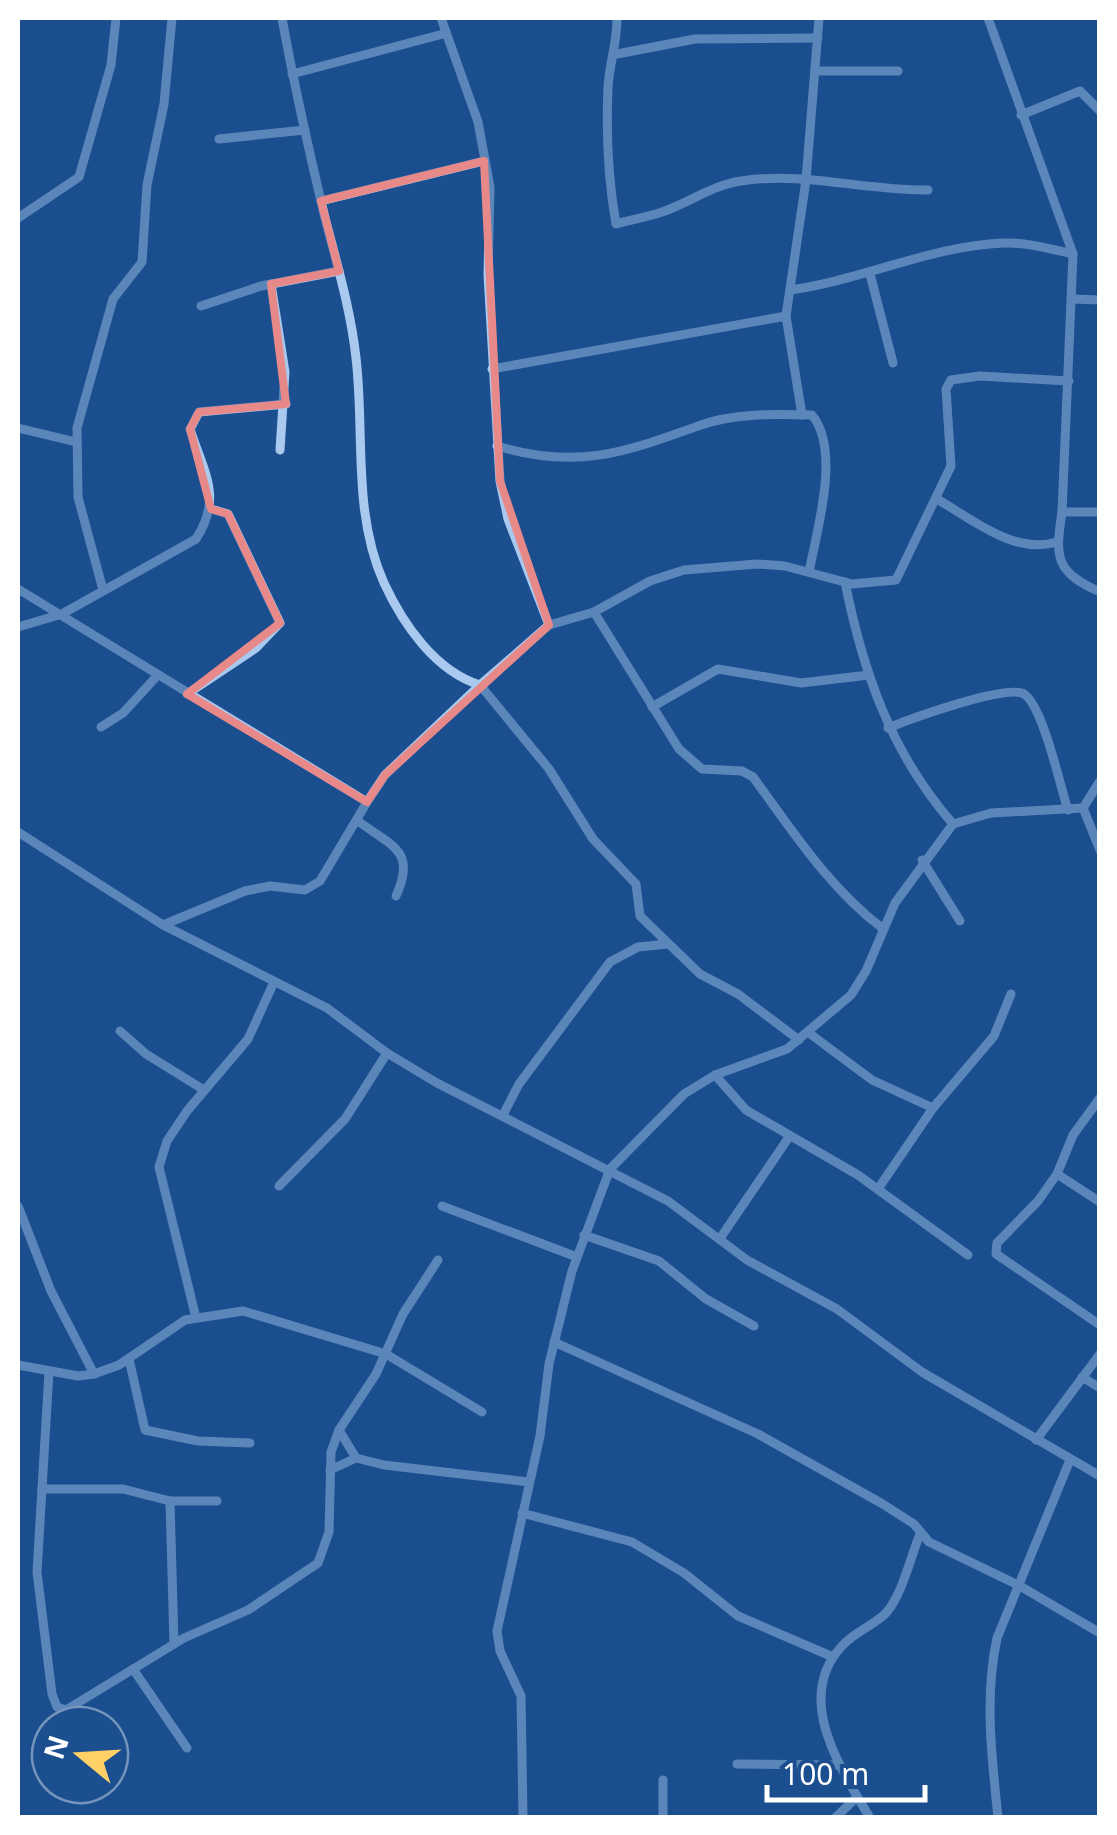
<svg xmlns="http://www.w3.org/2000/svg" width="1117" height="1835" font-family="'Noto Sans',sans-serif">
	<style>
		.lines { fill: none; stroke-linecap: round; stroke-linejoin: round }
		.minor { stroke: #a9c9ee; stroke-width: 9 }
		.marked { fill: none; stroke: #e88989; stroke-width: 8; stroke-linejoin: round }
	</style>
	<rect width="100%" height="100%" fill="#1b4f8f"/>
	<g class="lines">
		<g class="minor">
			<path d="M282,18C294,85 309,151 325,218C337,264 351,311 356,358C365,433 352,512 384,583C403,624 435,671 480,685L549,625L594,612L650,581L684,570L757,564L785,566L852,584L896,580L951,466L946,389L951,380L980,376L1069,381"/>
			<path d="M441,18L478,122L490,187L488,275L500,481L508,519L549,625"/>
			<path d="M617,18C617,45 609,64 608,88C606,134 608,179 616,224C631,220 647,217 662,212C689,203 712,185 741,181C803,171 866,191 928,190"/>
			<path d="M988,18L1073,254L1062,512H1100"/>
			<path d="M617,54L695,39L818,38"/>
			<path d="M816,71H898"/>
			<path d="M292,74L443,34"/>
			<path d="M1021,115L1080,91L1100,111"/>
			<path d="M219,139L305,130"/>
			<path d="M321,201L484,161"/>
			<path d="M18,218L79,177L111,65L116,18"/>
			<path d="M870,274L893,363"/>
			<path d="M271,284L285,372L280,450"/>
			<path d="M790,290C862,280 931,246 1003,243C1026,242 1051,249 1073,254"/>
			<path d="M1073,299L1100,300"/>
			<path d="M201,306L261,286L339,271"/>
			<path d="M492,369L786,316"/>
			<path d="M802,415L786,316L806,180L819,18"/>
			<path d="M18,428L76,442"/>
			<path d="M497,446C576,470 623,453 698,426C732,413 776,414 812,415C841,450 817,530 809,572"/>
			<path d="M937,499C973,520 1015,555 1057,542"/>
			<path d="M1062,512C1055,557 1055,572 1100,592"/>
			<path d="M845,582C863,672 891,753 953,824"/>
			<path d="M18,589L367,802L385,775L480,685L549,769L593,839L636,884L640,916L700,974L738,994L799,1040"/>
			<path d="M103,590L78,497L77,428L113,299L142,262L147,185L164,104L172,18"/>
			<path d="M594,612L679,749L702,769L742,771L753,777C792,830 829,888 882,928"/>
			<path d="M18,627L62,614L196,539C223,497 204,473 190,429L199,412L286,404"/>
			<path d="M187,694L256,648L280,623L228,514L211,509"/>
			<path d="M652,707L718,669L801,683L869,675"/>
			<path d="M101,727L123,713L157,676"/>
			<path d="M888,728C910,719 1006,684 1024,694C1043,706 1060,786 1068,810"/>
			<path d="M1083,808L1100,850"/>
			<path d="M358,821C391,846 417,850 396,896"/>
			<path d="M18,832L163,925L327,1008L387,1053L437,1083L668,1201L747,1260L837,1309L922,1372L1100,1476"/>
			<path d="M922,860L960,921"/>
			<path d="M163,925L245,891L270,886L305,890L320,881L367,802"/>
			<path d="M120,1031L146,1054L204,1090"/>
			<path d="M809,1033L872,1080L933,1108"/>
			<path d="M715,1075L746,1110L858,1175L968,1255"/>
			<path d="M1100,1098L1073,1135L1057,1174L1038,1201L997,1243L996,1254L1100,1325"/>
			<path d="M503,1115L519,1084L610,962L638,947L668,944"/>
			<path d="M1057,1174L1100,1202"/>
			<path d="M279,1186L345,1119L387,1053"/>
			<path d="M878,1189L933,1108L994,1036L1011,994"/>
			<path d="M18,1206L51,1291L94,1374"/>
			<path d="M442,1206L577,1257"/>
			<path d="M584,1235L659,1261L706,1299L754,1326"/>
			<path d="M721,1237L789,1137"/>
			<path d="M196,1318L159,1167L167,1141L187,1111L248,1039L274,982"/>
			<path d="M554,1342L758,1434L881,1503L914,1524L929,1542L1018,1585L1100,1633"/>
			<path d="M129,1359L145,1430L198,1441L250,1443"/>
			<path d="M18,1365L78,1376L94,1374L119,1365L185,1320L243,1311L386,1354L482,1412"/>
			<path d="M49,1372L37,1572L52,1694L57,1707L66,1710L184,1638L248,1610L318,1563L329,1532L331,1452L339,1430L376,1374L403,1314L438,1260"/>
			<path d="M1082,1377L1100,1388"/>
			<path d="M339,1430L356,1458"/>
			<path d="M1036,1440L1100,1354"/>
			<path d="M330,1470L356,1458L384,1465L529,1482"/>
			<path d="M42,1489H123L170,1501H217"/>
			<path d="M170,1501L174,1644"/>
			<path d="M522,1513L632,1542L684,1573L738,1616L833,1657"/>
			<path d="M133,1669L187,1748"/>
			<path d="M57,1725L66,1710"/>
			<path d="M737,1764L840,1765"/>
			<path d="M663,1780V1818"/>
			<path d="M62,1785L71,1797"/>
			<path d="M523,1818L521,1696L500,1651L497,1631L540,1436L549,1364L572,1271L610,1169L684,1094L715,1075L787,1049L851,995L866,971L895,903L953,824L991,813L1083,808L1100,781"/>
			<path d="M835,1818L857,1797"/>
			<path d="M870,1818C841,1769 793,1698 842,1646C854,1632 873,1626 886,1613C903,1593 910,1558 920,1534"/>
			<path d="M998,1818C992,1757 984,1699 997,1638L1070,1460"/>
		</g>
	</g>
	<path d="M0 0H1117V1835H0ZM484,161L500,481L549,625L385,775L367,802L187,694L280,623L228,514L211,509L190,429L199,412L286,404L271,284L339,271L321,201Z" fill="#1b4f8f" fill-opacity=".55" fill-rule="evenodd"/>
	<path class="marked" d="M484,161L500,481L549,625L385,775L367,802L187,694L280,623L228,514L211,509L190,429L199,412L286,404L271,284L339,271L321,201Z"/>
	<rect width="1117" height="1835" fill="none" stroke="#ffffff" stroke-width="40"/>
	<g transform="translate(80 1755) rotate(288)"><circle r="48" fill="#1b4f8f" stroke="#7695bc" stroke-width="2.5"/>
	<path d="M0-8L18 38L0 25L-18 38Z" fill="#ffd166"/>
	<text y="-15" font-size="28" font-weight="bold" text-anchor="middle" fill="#ffffff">N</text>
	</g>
	<path d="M767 1785v15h158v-15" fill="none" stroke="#ffffff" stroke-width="5"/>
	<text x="782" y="1785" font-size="30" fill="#ffffff" stroke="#1b4f8f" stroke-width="8" paint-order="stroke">100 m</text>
</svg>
